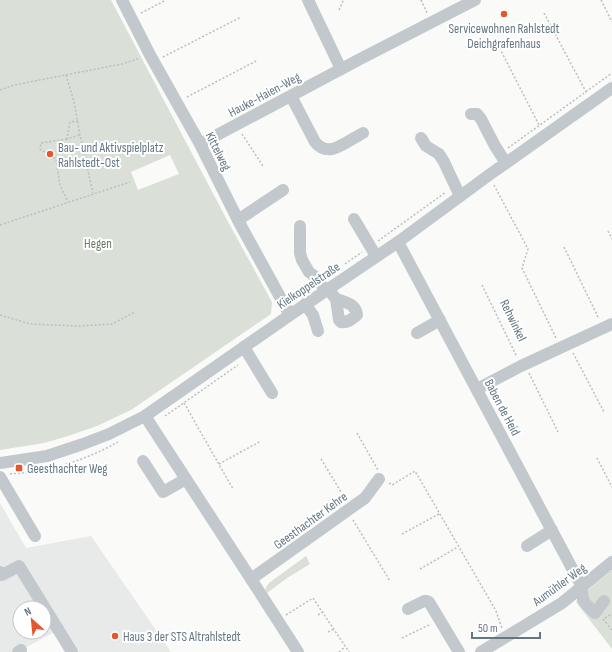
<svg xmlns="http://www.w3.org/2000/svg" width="612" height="652" font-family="'Sofia Sans Condensed',sans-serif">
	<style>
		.built { fill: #e8e9e9; fill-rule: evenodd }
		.green { fill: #dadfd7; fill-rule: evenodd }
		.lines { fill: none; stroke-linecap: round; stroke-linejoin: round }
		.path { stroke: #bbbfc2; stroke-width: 1.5; stroke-dasharray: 2 2; stroke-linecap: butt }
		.minor { stroke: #c3c8cc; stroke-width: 12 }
		.poi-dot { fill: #e4572e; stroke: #fff; stroke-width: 1.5 }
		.labels { text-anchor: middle; stroke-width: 4; stroke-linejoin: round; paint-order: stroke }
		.poi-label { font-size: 13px; fill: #657683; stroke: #fff; text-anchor: start }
		.street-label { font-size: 13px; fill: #657683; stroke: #fff }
		.park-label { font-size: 13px; fill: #687a64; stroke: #fff }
	</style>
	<rect width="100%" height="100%" fill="#fafaf8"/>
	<path class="built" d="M0,503L26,548L91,536L171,652H72L58,630L18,652H0ZM20,608H44V632H20Z"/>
	<g class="green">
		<path d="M0,0H111L226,218L272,302L271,314L131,410L97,426L68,436L44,443L0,450ZM170,155L179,174L138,190L131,172Z"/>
		<path d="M306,556L310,564L287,578L267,593L265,589L269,583Z"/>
		<path d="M612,570V649L576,602L581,596Z"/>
	</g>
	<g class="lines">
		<g class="path">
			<path d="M421,0L427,13"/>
			<path d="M601,0L612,22"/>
			<path d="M339,10L343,1L344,0"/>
			<path d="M141,13L166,0"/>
			<path d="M544,13L586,92"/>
			<path d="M496,41L539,125"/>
			<path d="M163,57L241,17"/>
			<path d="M66,75L74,102L80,135L93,193"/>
			<path d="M0,90L14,85L122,64L140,58"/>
			<path d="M187,97L258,60"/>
			<path d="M78,121L70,122L67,139L80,135"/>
			<path d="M242,134L263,166"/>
			<path d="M67,139L41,143L40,149L56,159L60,185L68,202"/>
			<path d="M508,148L612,73"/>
			<path d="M494,185L528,249L522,268L556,338"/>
			<path d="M0,225L130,182"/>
			<path d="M608,231L612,239"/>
			<path d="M378,241L446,192"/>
			<path d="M564,247L599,319"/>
			<path d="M345,264L362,252"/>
			<path d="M482,285L517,357"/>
			<path d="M0,315L30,324L80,326L112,324L135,312"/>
			<path d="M573,353L604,412"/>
			<path d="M529,373L558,432"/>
			<path d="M184,403L233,489"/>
			<path d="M165,416L238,365"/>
			<path d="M357,433L378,470"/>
			<path d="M597,458L612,487"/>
			<path d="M321,459L346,500"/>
			<path d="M219,464L261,441"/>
			<path d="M10,474C19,473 28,473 38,471C66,466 93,456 118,442"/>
			<path d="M389,483L392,485L415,471L496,611L502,628"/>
			<path d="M353,520L390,581"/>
			<path d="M402,534L439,514"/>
			<path d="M420,569L458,547"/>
			<path d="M286,615L313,598L349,652"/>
			<path d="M318,615L323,612"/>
			<path d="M605,618L612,614"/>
			<path d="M603,619L612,630"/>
			<path d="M328,632L334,629"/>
			<path d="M402,638L431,624"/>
			<path d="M339,652L345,647"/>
		</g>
		<g class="minor">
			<path d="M122,0L150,55L200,144L240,224L290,315"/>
			<path d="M308,0L341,69"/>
			<path d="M291,96L315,142C319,147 325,150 332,149C340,148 355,137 363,133"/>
			<path d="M471,114H477L481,119L495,146L506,163"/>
			<path d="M421,138L426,146L439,154L444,162L460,196"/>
			<path d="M200,144L362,58L475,0"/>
			<path d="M354,219L376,256"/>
			<path d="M238,220L283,190"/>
			<path d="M300,226V253L302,260L309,272L317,278L326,291"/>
			<path d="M398,242L582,587C581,601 585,604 595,613L604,601"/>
			<path d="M328,289L336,299L339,320L341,322C348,323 352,319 357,315C356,304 345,302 336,299"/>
			<path d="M305,304L313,315L318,331"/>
			<path d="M417,333L440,320"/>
			<path d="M244,347L272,393"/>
			<path d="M477,389L521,366L612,324"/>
			<path d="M145,416L251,579L298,652"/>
			<path d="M143,461L163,492L186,479"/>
			<path d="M0,463L47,456L83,444L109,434L145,416L290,315L398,242L489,175L612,88"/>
			<path d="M0,477L35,536"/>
			<path d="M527,546L552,530"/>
			<path d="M0,572L2,575L19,566L72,652"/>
			<path d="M251,579L365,498L379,479"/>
			<path d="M408,609L424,601H427L429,602L459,652"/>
			<path d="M18,652L21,650"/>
			<path d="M481,652L562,603L612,562"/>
		</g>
	</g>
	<g class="poi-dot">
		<circle cx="504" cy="14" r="4"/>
		<circle cx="50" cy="154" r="4"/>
		<rect x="15" y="464" width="8" height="8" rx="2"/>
		<circle cx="115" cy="636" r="4"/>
	</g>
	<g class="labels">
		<g class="poi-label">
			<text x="504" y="33" text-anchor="middle">Servicewohnen Rahlstedt<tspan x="504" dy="15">Deichgrafenhaus</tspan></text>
			<text x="58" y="152">Bau- und Aktivspielplatz<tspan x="58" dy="15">Rahlstedt-Ost</tspan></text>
			<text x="27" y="473">Geesthachter Weg</text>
			<text x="123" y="641">Haus 3 der STS Altrahlstedt</text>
		</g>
		<g class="street-label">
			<text transform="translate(264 94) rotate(-28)" y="5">Hauke-Haien-Weg</text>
			<text transform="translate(219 151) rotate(63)" y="5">Kittelweg</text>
			<text transform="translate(308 285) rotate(-34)" y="5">Kielkoppelstraße</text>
			<text transform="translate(514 320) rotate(64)" y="5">Rehwinkel</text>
			<text transform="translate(503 407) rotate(62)" y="5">Baben de Heid</text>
			<text transform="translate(310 520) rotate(-36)" y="5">Geesthachter Kehre</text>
			<text transform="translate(559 584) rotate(-36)" y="5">Aumühler Weg</text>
		</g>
		<g class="park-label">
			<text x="98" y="248">Hegen</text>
		</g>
	</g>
	<g transform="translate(32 620) rotate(333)"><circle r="19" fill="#ffffff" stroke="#c1c8cd"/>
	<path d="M0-3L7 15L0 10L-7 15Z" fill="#e4572e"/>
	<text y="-6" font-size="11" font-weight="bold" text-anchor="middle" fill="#657683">N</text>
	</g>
	<path d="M472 632v6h68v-6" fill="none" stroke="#657683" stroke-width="2"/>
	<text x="478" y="632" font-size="12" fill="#657683" stroke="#ffffff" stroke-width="3" paint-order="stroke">50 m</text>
</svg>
